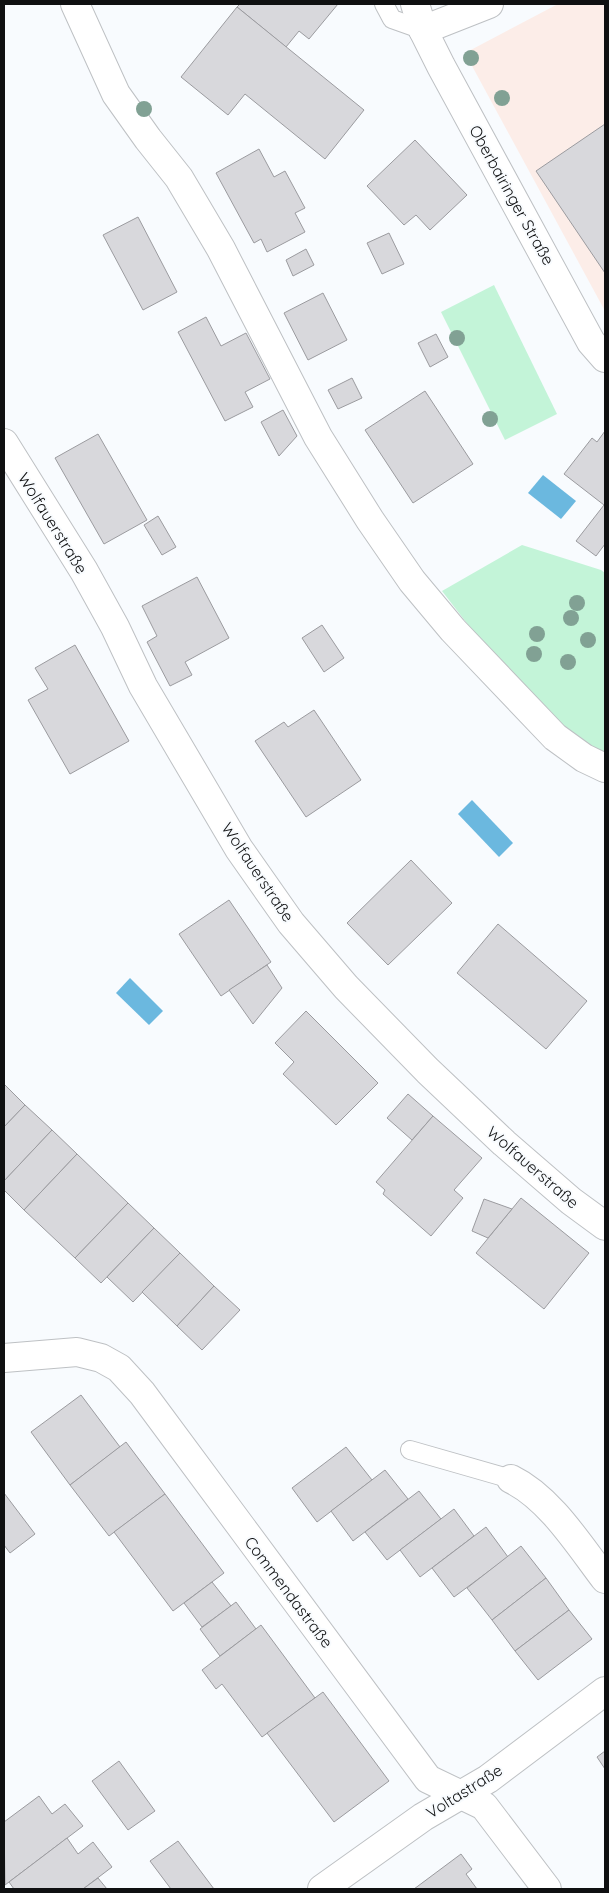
<svg xmlns="http://www.w3.org/2000/svg" width="609" height="1893" font-family="Quicksand,sans-serif">
	<style>
		.education { fill: #fcede8 }
		.green { fill: #c3f4d8 }
		.water { fill: #6bb8df }
		.building { fill: #d8d8dc; stroke: #9b9b9f }
		.lines { fill: none; stroke-linecap: round; stroke-linejoin: round }
		.service-casing { stroke: #bec1c4; stroke-width: 20 }
		.minor-casing { stroke: #bec1c4; stroke-width: 30 }
		.tertiary-casing { stroke: #bec1c4; stroke-width: 30 }
		.service { stroke: #fff; stroke-width: 18 }
		.minor { stroke: #fff; stroke-width: 28 }
		.tertiary { stroke: #fff; stroke-width: 28 }
		.tree { fill: #81a194 }
		.labels { text-anchor: middle; stroke-width: 4; stroke-linejoin: round; paint-order: stroke }
		.street-label { font-size: 16px; fill: #0f1011; stroke: #f8fbfe }
	</style>
	<rect width="100%" height="100%" fill="#f8fbfe"/>
	<path class="education" d="M558,4H605V311L465,53Z"/>
	<g class="green">
		<path d="M494,285L557,414L505,440L441,312Z"/>
		<path d="M522,545L601,570L605,573V756L549,715L479,639L442,591Z"/>
	</g>
	<g class="water">
		<path d="M543,475L576,501L561,519L528,493Z"/>
		<path d="M472,800L513,843L499,857L458,814Z"/>
		<path d="M130,978L163,1011L149,1025L116,993Z"/>
	</g>
	<g class="building">
		<path d="M240,4H338L309,39L299,31L286,47L237,7Z"/>
		<path d="M237,7L364,110L325,159L245,94L228,115L181,77Z"/>
		<path d="M605,124V273L536,171Z"/>
		<path d="M415,140L467,195L430,230L416,215L404,225L367,186Z"/>
		<path d="M259,149L274,177L285,171L305,208L295,213L305,232L267,252L261,239L254,243L216,173Z"/>
		<path d="M138,217L177,292L143,310L103,235Z"/>
		<path d="M389,233L404,264L382,274L367,243Z"/>
		<path d="M306,249L314,265L293,276L286,260Z"/>
		<path d="M323,293L347,340L308,360L284,313Z"/>
		<path d="M206,317L221,346L246,333L270,379L245,392L253,407L225,421L178,332Z"/>
		<path d="M436,334L448,357L430,367L418,343Z"/>
		<path d="M352,378L362,398L338,409L328,390Z"/>
		<path d="M425,391L473,464L413,503L365,430Z"/>
		<path d="M283,410L297,436L279,456L261,422Z"/>
		<path d="M605,431V544L596,556L576,541L604,505L564,474L592,438L597,442Z"/>
		<path d="M98,434L147,520L104,544L55,458Z"/>
		<path d="M158,516L176,547L162,555L144,525Z"/>
		<path d="M197,577L229,638L185,662L192,675L170,686L147,642L157,636L142,606Z"/>
		<path d="M322,625L344,658L324,672L302,638Z"/>
		<path d="M75,645L129,741L70,774L28,700L48,689L35,668Z"/>
		<path d="M314,710L361,780L306,817L255,741L284,722L288,727Z"/>
		<path d="M411,860L452,903L388,965L347,923Z"/>
		<path d="M229,900L271,962L221,996L179,934Z"/>
		<path d="M498,924L587,1001L546,1049L457,973Z"/>
		<path d="M267,965L282,988L253,1024L229,990Z"/>
		<path d="M306,1011L378,1083L336,1125L283,1074L294,1062L275,1043Z"/>
		<path d="M4,1084L25,1105L4,1127Z"/>
		<path d="M408,1094L433,1116L412,1140L387,1118Z"/>
		<path d="M25,1105L52,1130L4,1181V1127Z"/>
		<path d="M433,1116L482,1158L454,1190L463,1198L431,1236L383,1194L385,1190L376,1182Z"/>
		<path d="M52,1130L77,1154L24,1210L4,1190V1181Z"/>
		<path d="M77,1154L128,1203L75,1258L24,1210Z"/>
		<path d="M521,1198L589,1253L544,1309L476,1253Z"/>
		<path d="M484,1199L512,1209L488,1238L472,1231Z"/>
		<path d="M128,1203L154,1228L101,1283L75,1258Z"/>
		<path d="M154,1228L180,1253L133,1302L107,1277Z"/>
		<path d="M180,1253L214,1286L177,1326L142,1292Z"/>
		<path d="M214,1286L240,1310L202,1350L177,1326Z"/>
		<path d="M81,1395L120,1447L70,1485L31,1432Z"/>
		<path d="M126,1442L165,1494L109,1536L70,1485Z"/>
		<path d="M346,1447L372,1480L317,1522L292,1488Z"/>
		<path d="M385,1470L408,1499L353,1541L331,1511Z"/>
		<path d="M419,1491L441,1519L387,1560L365,1532Z"/>
		<path d="M4,1493L35,1534L10,1553L4,1545Z"/>
		<path d="M165,1494L224,1573L173,1611L114,1532Z"/>
		<path d="M454,1509L474,1536L420,1577L400,1550Z"/>
		<path d="M486,1527L508,1557L454,1597L432,1568Z"/>
		<path d="M521,1546L546,1578L492,1620L467,1588Z"/>
		<path d="M546,1578L569,1610L515,1651L492,1620Z"/>
		<path d="M212,1582L231,1606L202,1627L184,1603Z"/>
		<path d="M236,1602L256,1629L220,1656L200,1629Z"/>
		<path d="M569,1610L592,1639L538,1680L515,1651Z"/>
		<path d="M261,1625L315,1698L262,1737L222,1684L216,1689L202,1670Z"/>
		<path d="M323,1692L389,1781L334,1822L267,1733Z"/>
		<path d="M605,1751V1769L597,1757Z"/>
		<path d="M119,1761L155,1811L128,1830L92,1781Z"/>
		<path d="M39,1796L52,1814L65,1804L83,1826L5,1885L4,1822Z"/>
		<path d="M67,1838L78,1854L93,1842L112,1867L83,1889H14L9,1882Z"/>
		<path d="M178,1841L214,1889H171L150,1861Z"/>
		<path d="M461,1854L472,1869L466,1874L477,1889H414Z"/>
		<path d="M98,1878L107,1889H83Z"/>
	</g>
	<g class="lines">
		<defs>
			<g id="service">
				<path d="M384,4L392,19L423,30"/>
				<path d="M410,1450L511,1479"/>
			</g>
			<g id="minor">
				<path d="M75,4L116,94L148,139L179,178L221,249L318,437L370,520L412,581L453,630L555,737L584,758L605,768"/>
				<path d="M423,30L489,4"/>
				<path d="M4,443L84,571L115,627L143,686L239,849L291,923L346,987L428,1071L504,1143L571,1201L605,1226"/>
				<path d="M4,1358L77,1352L101,1358L119,1368L142,1393L428,1779L484,1806L547,1889"/>
				<path d="M511,1479C550,1498 579,1545 605,1579"/>
				<path d="M322,1889L423,1817L488,1779L605,1691"/>
			</g>
			<path id="tertiary" d="M415,4L423,30L441,66L591,342L605,358"/>
		</defs>
		<use href="#service" class="service-casing"/>
		<use href="#minor" class="minor-casing"/>
		<use href="#tertiary" class="tertiary-casing"/>
		<use href="#service" class="service"/>
		<use href="#minor" class="minor"/>
		<use href="#tertiary" class="tertiary"/>
	</g>
	<g class="tree">
		<circle cx="471" cy="58" r="8"/>
		<circle cx="502" cy="98" r="8"/>
		<circle cx="144" cy="109" r="8"/>
		<circle cx="457" cy="338" r="8"/>
		<circle cx="490" cy="419" r="8"/>
		<circle cx="577" cy="603" r="8"/>
		<circle cx="571" cy="618" r="8"/>
		<circle cx="537" cy="634" r="8"/>
		<circle cx="588" cy="640" r="8"/>
		<circle cx="534" cy="654" r="8"/>
		<circle cx="568" cy="662" r="8"/>
	</g>
	<g class="labels">
		<g class="street-label">
			<text transform="translate(512 195) rotate(61)" y="6">Oberbairinger Straße</text>
			<text transform="translate(53 523) rotate(58)" y="6">Wolfauerstraße</text>
			<text transform="translate(258 872) rotate(56)" y="6">Wolfauerstraße</text>
			<text transform="translate(533 1167) rotate(41)" y="6">Wolfauerstraße</text>
			<text transform="translate(289 1592) rotate(53)" y="6">Commendastraße</text>
			<text transform="translate(464 1791) rotate(-32)" y="6">Voltastraße</text>
		</g>
	</g>
	<rect width="609" height="1893" fill="none" stroke="#0f1011" stroke-width="10"/>
</svg>
